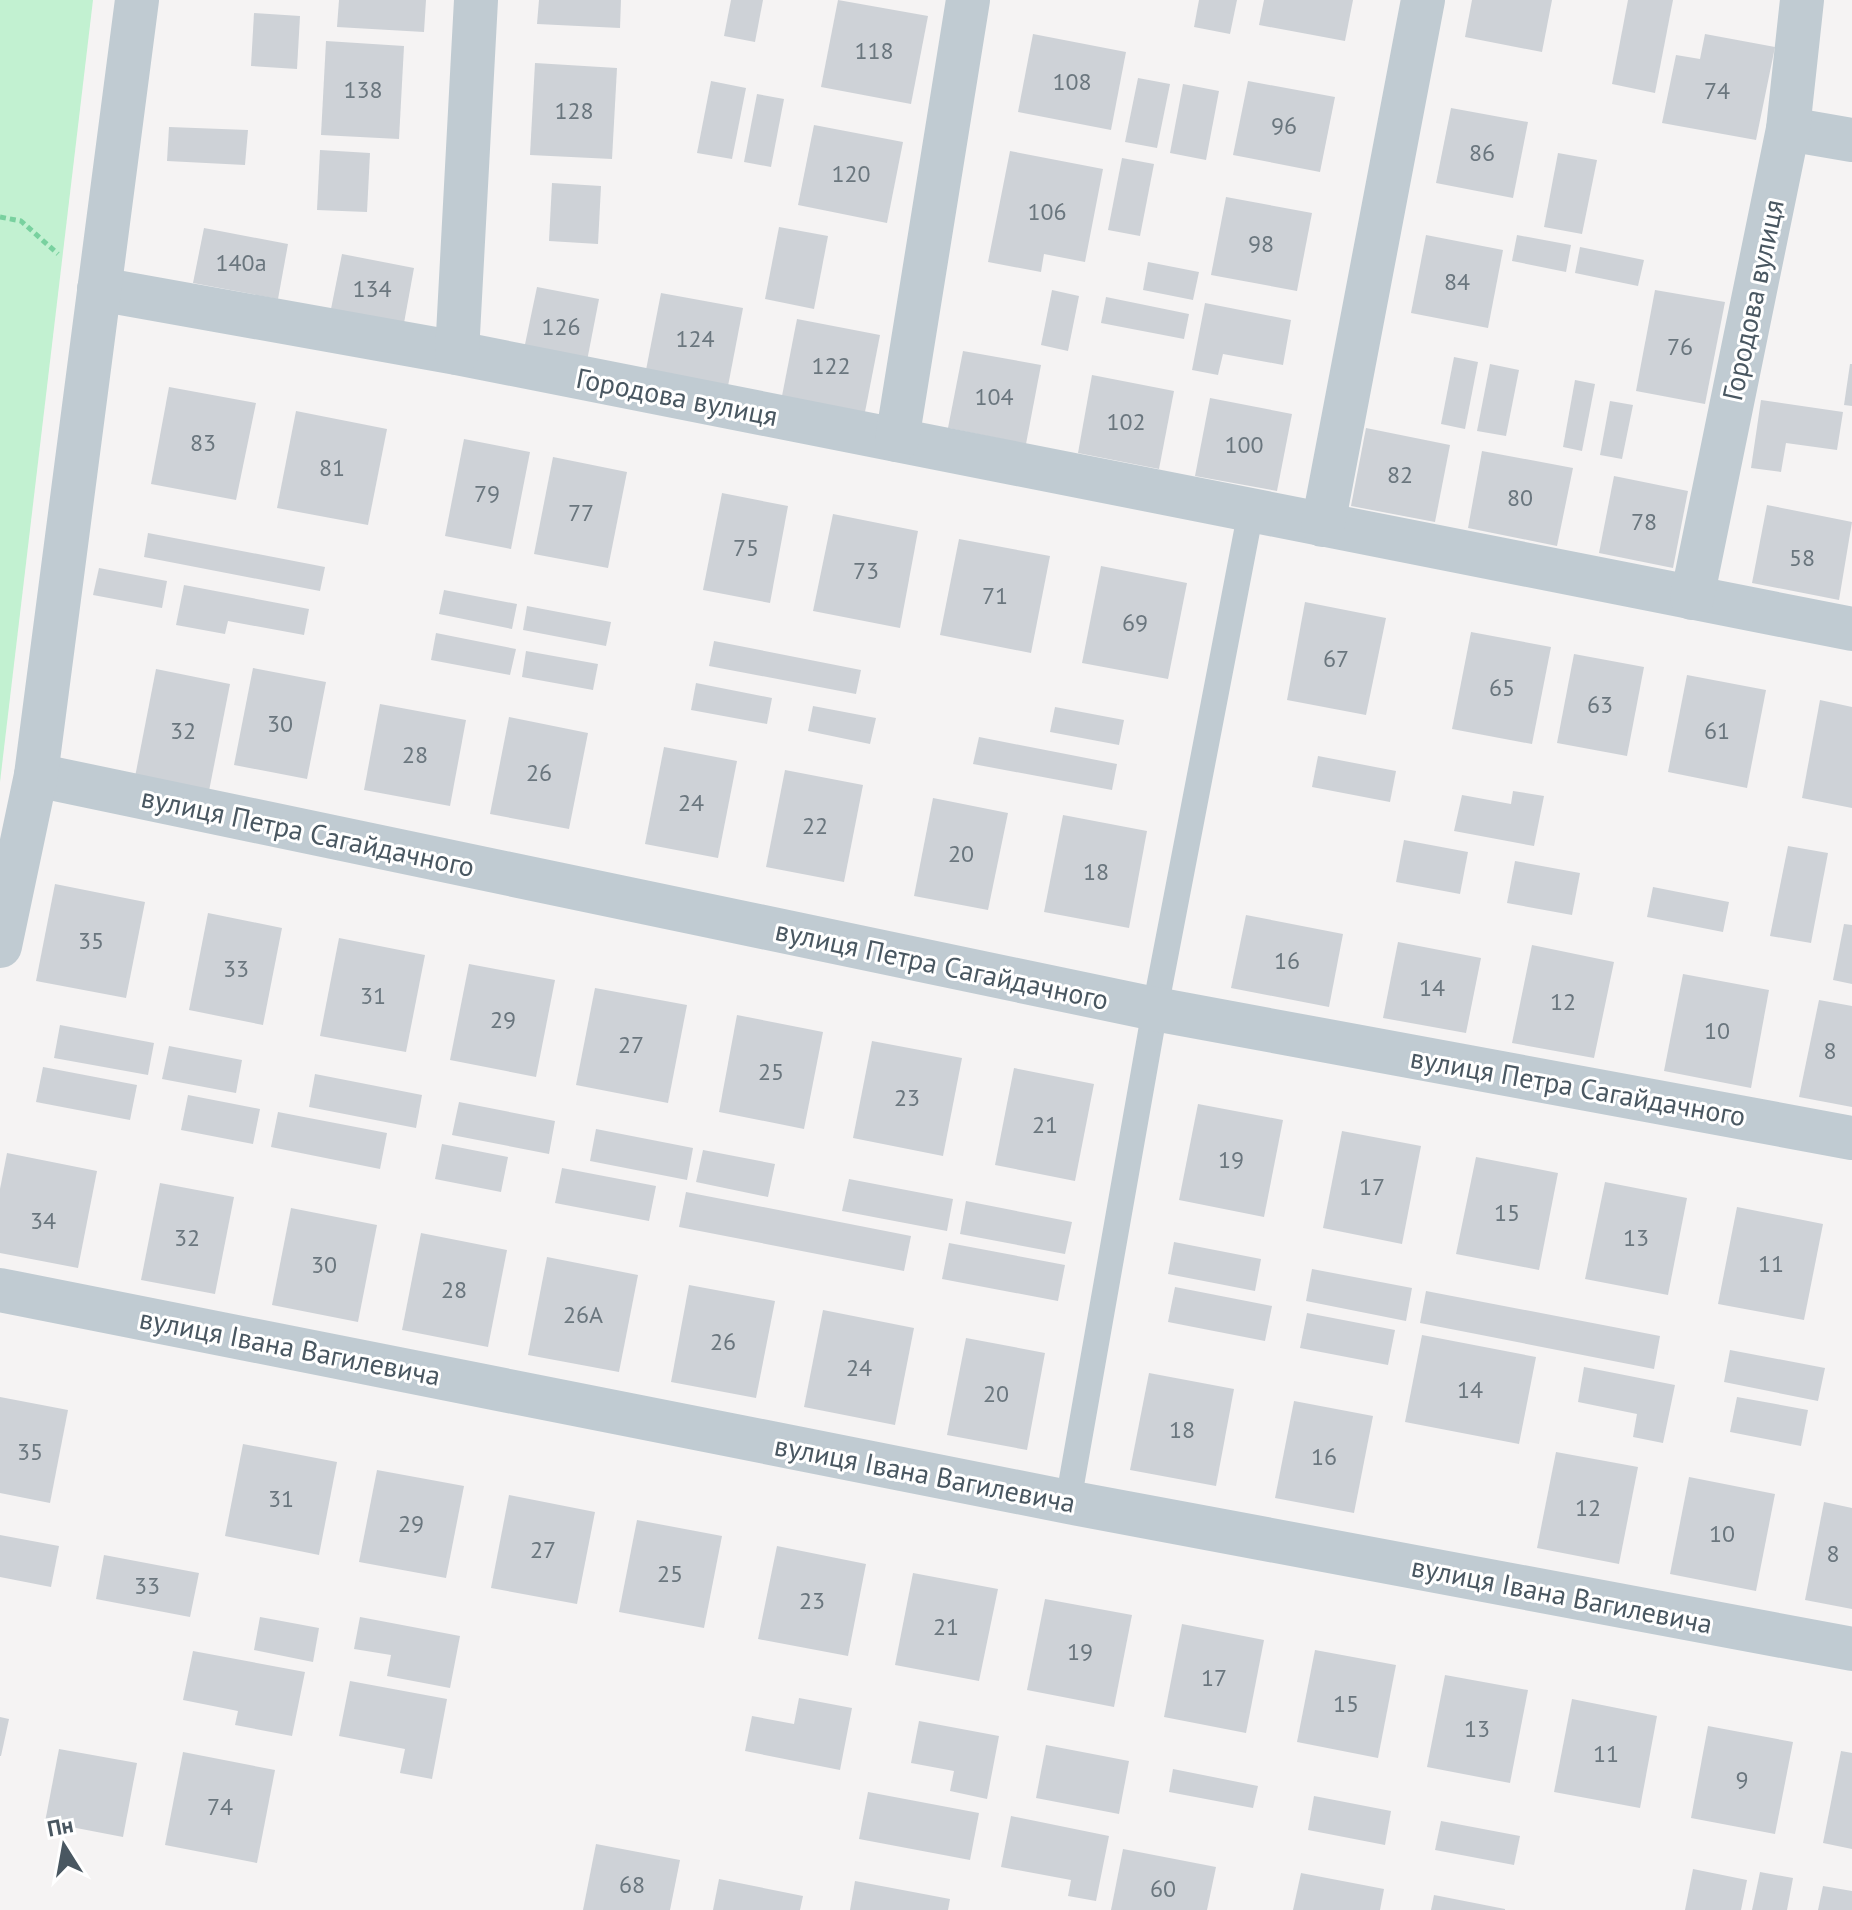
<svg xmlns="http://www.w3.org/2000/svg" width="1852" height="1910" font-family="'PT Sans',sans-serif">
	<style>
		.green { fill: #c2f1d1 }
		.building { fill: #ced2d7 }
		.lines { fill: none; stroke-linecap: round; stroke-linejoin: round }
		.path { stroke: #79d19f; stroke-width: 5; stroke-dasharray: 6 4; stroke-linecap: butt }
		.service { stroke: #c0cbd2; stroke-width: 26 }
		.minor { stroke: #c0cbd2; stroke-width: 44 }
		.labels { text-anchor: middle; stroke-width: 6; stroke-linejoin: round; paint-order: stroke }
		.number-label { font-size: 24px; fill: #6a767e }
		.street-label { font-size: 28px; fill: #495761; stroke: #fff }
	</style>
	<rect width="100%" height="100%" fill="#f5f3f3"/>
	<path class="green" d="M0,0H93L0,782Z"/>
	<g class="building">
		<path d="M339,0H426L424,32L337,27Z"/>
		<path d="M539,0H621L620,28L537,24Z"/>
		<path d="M731,0H763L755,42L724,36Z"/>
		<path d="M838,0L928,16L911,104L821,87Z"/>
		<path d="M1199,0H1237L1230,34L1194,27Z"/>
		<path d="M1264,0H1353L1345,41L1259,25Z"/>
		<path d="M1472,0H1552L1542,52L1465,37Z"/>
		<path d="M1628,0H1673L1655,93L1612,84Z"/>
		<path d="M254,13L300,16L297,69L251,66Z"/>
		<path d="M1033,34L1126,52L1111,130L1018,112Z"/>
		<path d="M1705,34L1775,47L1756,140L1662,123L1676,55L1700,59Z"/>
		<path d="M326,41L404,46L399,139L321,135Z"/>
		<path d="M535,63L617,68L612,159L530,155Z"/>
		<path d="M1138,78L1170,84L1157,148L1125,142Z"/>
		<path d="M711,81L746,88L732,159L697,153Z"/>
		<path d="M1248,81L1335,97L1320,172L1233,155Z"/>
		<path d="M1183,84L1219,91L1206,160L1170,153Z"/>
		<path d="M757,94L784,99L771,167L744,162Z"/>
		<path d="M1451,108L1528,122L1513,198L1436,183Z"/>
		<path d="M814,125L903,142L887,223L798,205Z"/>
		<path d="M169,127L248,130L245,165L167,161Z"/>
		<path d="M320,150L370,153L367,212L317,210Z"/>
		<path d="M1010,151L1103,169L1085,262L1044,254L1041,272L988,262Z"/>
		<path d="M1558,153L1597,160L1582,234L1544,227Z"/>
		<path d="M1122,158L1154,164L1140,236L1108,230Z"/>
		<path d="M552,183L601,186L598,244L549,241Z"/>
		<path d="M1226,197L1312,213L1297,291L1211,275Z"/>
		<path d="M779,227L828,236L814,309L765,299Z"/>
		<path d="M204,228L288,244L278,299L193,283Z"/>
		<path d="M1426,235L1503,250L1488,328L1411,313Z"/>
		<path d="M1517,235L1571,245L1566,272L1512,261Z"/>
		<path d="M1580,247L1644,260L1638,286L1575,273Z"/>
		<path d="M342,254L414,268L404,323L331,309Z"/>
		<path d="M1148,262L1199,272L1193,300L1143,290Z"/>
		<path d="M537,287L599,299L586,366L523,354Z"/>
		<path d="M1052,290L1079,296L1068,351L1041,345Z"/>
		<path d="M1655,290L1725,302L1705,404L1636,391Z"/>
		<path d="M661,293L743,308L728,386L646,370Z"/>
		<path d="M1106,297L1189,314L1184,339L1101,323Z"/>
		<path d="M1205,303L1291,320L1283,365L1223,354L1218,375L1192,370Z"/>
		<path d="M797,319L880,335L865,412L782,396Z"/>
		<path d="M963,351L1041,365L1026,444L948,428Z"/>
		<path d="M1454,357L1478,362L1465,429L1441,424Z"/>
		<path d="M1490,364L1519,370L1506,436L1477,431Z"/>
		<path d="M1850,364H1852V406L1844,405Z"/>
		<path d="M1092,375L1174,391L1159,469L1078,453Z"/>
		<path d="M1575,380L1595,384L1582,451L1563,447Z"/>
		<path d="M169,387L256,403L236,500L151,484Z"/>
		<path d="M1210,398L1292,414L1277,491L1195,476Z"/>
		<path d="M1761,400L1843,412L1837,450L1786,443L1781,472L1751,468Z"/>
		<path d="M1610,401L1633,405L1622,459L1600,455Z"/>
		<path d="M296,411L387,429L368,525L277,508Z"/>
		<path d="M1366,428L1450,445L1435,522L1351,506Z"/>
		<path d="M464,439L530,452L511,549L445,536Z"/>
		<path d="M1482,451L1573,468L1557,546L1468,528Z"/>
		<path d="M553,457L627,472L608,568L534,554Z"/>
		<path d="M1614,476L1688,491L1673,568L1599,553Z"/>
		<path d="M722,493L788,506L770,603L703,590Z"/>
		<path d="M1767,505L1852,522L1839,600L1752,583Z"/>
		<path d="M833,514L918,531L900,628L813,611Z"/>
		<path d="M148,533L325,567L320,591L144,557Z"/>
		<path d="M959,539L1050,556L1031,653L940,635Z"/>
		<path d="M1101,566L1187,583L1168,679L1082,663Z"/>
		<path d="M99,568L167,581L162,608L93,595Z"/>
		<path d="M184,585L309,609L304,635L228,621L225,634L176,625Z"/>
		<path d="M444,590L517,604L512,629L439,614Z"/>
		<path d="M1305,602L1386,618L1366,715L1287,700Z"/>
		<path d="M527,606L611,622L606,646L523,630Z"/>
		<path d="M1471,632L1551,647L1532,744L1452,729Z"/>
		<path d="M436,633L516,649L510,675L431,660Z"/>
		<path d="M714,641L861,670L856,694L709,666Z"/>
		<path d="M526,651L598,664L593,690L522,677Z"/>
		<path d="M1574,654L1644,667L1627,756L1557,743Z"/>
		<path d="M253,668L326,682L307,779L234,765Z"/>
		<path d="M156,669L230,684L209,791L135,777Z"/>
		<path d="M1687,675L1766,690L1747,788L1668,772Z"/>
		<path d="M696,683L772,698L767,724L691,710Z"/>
		<path d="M1820,700L1852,707V808L1802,798Z"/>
		<path d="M380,704L466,720L450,806L364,790Z"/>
		<path d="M813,706L876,718L870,744L808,731Z"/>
		<path d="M1055,707L1124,720L1119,745L1050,732Z"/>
		<path d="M509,717L588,733L569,829L490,814Z"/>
		<path d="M979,737L1117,764L1112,790L973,764Z"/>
		<path d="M664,747L737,761L718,858L645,844Z"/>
		<path d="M1318,756L1396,771L1390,802L1312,787Z"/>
		<path d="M785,770L863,785L844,882L766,867Z"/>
		<path d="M1513,791L1544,796L1534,846L1454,831L1462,795L1511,804Z"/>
		<path d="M933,798L1008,813L988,910L914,896Z"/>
		<path d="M1063,815L1147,831L1129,928L1044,912Z"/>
		<path d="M1404,840L1468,852L1460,894L1396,882Z"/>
		<path d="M1788,846L1828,853L1811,943L1770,936Z"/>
		<path d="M1515,861L1580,873L1572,915L1507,903Z"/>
		<path d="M55,884L145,902L126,998L36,981Z"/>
		<path d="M1653,887L1729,902L1723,932L1647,917Z"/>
		<path d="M208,913L282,928L263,1025L189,1010Z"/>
		<path d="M1246,915L1343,934L1329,1007L1231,988Z"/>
		<path d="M1844,924L1852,925V984L1833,980Z"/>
		<path d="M339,938L425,955L406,1052L320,1036Z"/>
		<path d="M1398,942L1481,958L1466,1033L1383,1018Z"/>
		<path d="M1532,945L1614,962L1594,1058L1512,1043Z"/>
		<path d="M469,964L555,980L536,1077L450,1060Z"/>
		<path d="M1683,974L1769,990L1751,1088L1664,1071Z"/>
		<path d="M595,988L687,1005L668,1103L576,1085Z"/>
		<path d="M1819,1000L1852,1006V1107L1799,1097Z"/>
		<path d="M737,1015L823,1032L804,1129L719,1112Z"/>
		<path d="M60,1025L154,1043L148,1075L54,1058Z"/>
		<path d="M872,1041L962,1058L943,1156L853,1138Z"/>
		<path d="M169,1046L242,1060L236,1093L162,1079Z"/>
		<path d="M43,1067L137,1085L130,1120L36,1102Z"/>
		<path d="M1014,1068L1094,1084L1075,1181L995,1165Z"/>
		<path d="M315,1074L422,1095L416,1128L309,1107Z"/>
		<path d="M188,1095L260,1109L253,1144L181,1130Z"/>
		<path d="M459,1102L555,1121L549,1154L452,1135Z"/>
		<path d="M1198,1104L1283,1120L1264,1217L1179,1200Z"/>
		<path d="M278,1112L387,1133L380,1169L271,1147Z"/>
		<path d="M596,1129L693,1148L687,1180L590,1161Z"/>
		<path d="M1342,1131L1421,1146L1402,1244L1323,1228Z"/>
		<path d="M442,1144L508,1157L501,1192L435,1179Z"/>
		<path d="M703,1150L775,1164L768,1197L696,1182Z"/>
		<path d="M7,1153L97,1171L78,1268L0,1253V1189Z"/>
		<path d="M1476,1157L1558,1173L1539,1270L1456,1254Z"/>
		<path d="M562,1168L656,1186L649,1221L555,1203Z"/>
		<path d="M849,1179L953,1199L947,1231L842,1211Z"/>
		<path d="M1605,1182L1687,1198L1668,1295L1585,1279Z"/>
		<path d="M160,1183L234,1197L215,1294L141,1280Z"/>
		<path d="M686,1192L911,1236L904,1271L679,1227Z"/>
		<path d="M966,1201L1072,1222L1065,1254L960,1234Z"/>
		<path d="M1737,1207L1823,1224L1804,1320L1718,1304Z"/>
		<path d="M291,1208L377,1225L358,1322L272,1305Z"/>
		<path d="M421,1233L507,1250L488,1347L402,1330Z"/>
		<path d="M1174,1242L1261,1259L1255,1291L1168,1274Z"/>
		<path d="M949,1243L1065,1265L1058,1301L942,1279Z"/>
		<path d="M547,1257L638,1275L619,1372L528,1355Z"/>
		<path d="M1312,1269L1412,1288L1406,1321L1306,1301Z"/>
		<path d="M689,1285L775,1301L756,1398L671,1382Z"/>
		<path d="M1175,1287L1272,1306L1265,1341L1168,1322Z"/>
		<path d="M1426,1291L1660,1336L1654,1369L1420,1323Z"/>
		<path d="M823,1310L914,1328L895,1425L804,1407Z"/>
		<path d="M1307,1313L1395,1330L1388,1365L1300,1348Z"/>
		<path d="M1422,1335L1536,1357L1519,1444L1405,1422Z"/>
		<path d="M966,1338L1045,1353L1027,1450L947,1435Z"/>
		<path d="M1730,1350L1825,1368L1818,1401L1724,1382Z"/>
		<path d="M1584,1367L1675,1385L1663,1443L1633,1437L1637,1414L1578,1402Z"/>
		<path d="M1149,1373L1234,1389L1216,1486L1130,1470Z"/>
		<path d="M0,1397L68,1410L50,1503L0,1493Z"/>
		<path d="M1737,1397L1808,1410L1801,1446L1730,1432Z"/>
		<path d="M1294,1401L1373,1416L1354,1513L1275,1498Z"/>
		<path d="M243,1444L337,1462L319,1555L225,1536Z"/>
		<path d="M1556,1452L1638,1467L1619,1564L1537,1548Z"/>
		<path d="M377,1470L464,1486L446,1578L359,1562Z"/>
		<path d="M1689,1477L1775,1494L1756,1591L1670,1574Z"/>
		<path d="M509,1495L595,1512L577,1604L491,1588Z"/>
		<path d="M1824,1502L1852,1508V1609L1805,1600Z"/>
		<path d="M637,1520L722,1536L704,1628L619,1612Z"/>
		<path d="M0,1535L59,1546L51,1587L0,1577Z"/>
		<path d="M777,1546L866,1564L848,1656L758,1639Z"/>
		<path d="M104,1555L199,1573L190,1617L96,1599Z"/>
		<path d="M913,1573L998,1589L979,1681L895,1665Z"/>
		<path d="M1045,1599L1132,1615L1114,1707L1027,1690Z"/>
		<path d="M260,1617L319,1628L313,1662L254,1650Z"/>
		<path d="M360,1617L460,1636L450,1688L387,1676L391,1655L354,1649Z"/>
		<path d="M1182,1624L1264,1640L1246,1733L1164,1717Z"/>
		<path d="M1315,1650L1396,1665L1378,1758L1297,1742Z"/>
		<path d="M193,1651L305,1672L292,1736L235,1725L238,1711L183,1700Z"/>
		<path d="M1445,1675L1528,1690L1510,1783L1427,1767Z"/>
		<path d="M350,1681L447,1699L432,1779L400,1773L405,1749L339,1736Z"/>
		<path d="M799,1698L852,1708L840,1770L745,1751L752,1716L794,1724Z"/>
		<path d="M1572,1699L1657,1716L1640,1808L1554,1792Z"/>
		<path d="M0,1717L9,1719L1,1756H0Z"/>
		<path d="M919,1721L999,1736L987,1799L950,1791L954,1771L911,1763Z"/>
		<path d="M1708,1726L1793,1742L1775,1834L1691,1818Z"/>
		<path d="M1046,1745L1129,1761L1119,1814L1036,1798Z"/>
		<path d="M59,1749L137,1763L123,1837L45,1822Z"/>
		<path d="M1841,1751L1852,1753V1849L1823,1843Z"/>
		<path d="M183,1752L275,1770L257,1863L165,1845Z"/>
		<path d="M1173,1769L1258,1786L1253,1808L1169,1792Z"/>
		<path d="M868,1792L979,1813L970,1860L859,1839Z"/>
		<path d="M1314,1796L1391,1811L1385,1845L1308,1830Z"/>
		<path d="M1011,1816L1109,1836L1096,1901L1068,1896L1071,1880L1001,1867Z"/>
		<path d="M1441,1821L1520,1836L1514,1865L1435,1850Z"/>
		<path d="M596,1844L680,1860L670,1910H583Z"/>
		<path d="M1123,1849L1216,1867L1207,1910H1111Z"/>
		<path d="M1693,1869L1747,1880L1741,1910H1685Z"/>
		<path d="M1760,1872L1793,1878L1787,1910H1752Z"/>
		<path d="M1301,1873L1384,1889L1380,1910H1293Z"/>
		<path d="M719,1879L803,1896L800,1910H713Z"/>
		<path d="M855,1881L950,1899L948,1910H850Z"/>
		<path d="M1823,1886L1852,1891V1910H1818Z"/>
		<path d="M1434,1895L1505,1909V1910H1431Z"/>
	</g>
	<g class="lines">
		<path class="path" d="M0,217L21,221L58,254"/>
		<path class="service" d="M1068,1502L1155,1009L1251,510"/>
		<g class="minor">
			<path d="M1788,129L1852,140"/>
			<path d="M99,289L457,353L1852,629"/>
			<path d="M457,353L476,0"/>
			<path d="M897,440L968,0"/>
			<path d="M1323,525L1423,0"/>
			<path d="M1692,598L1788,129L1802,0"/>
			<path d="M36,775L1155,1009L1852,1138"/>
			<path d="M0,946L36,775L137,0"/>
			<path d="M0,1290L1068,1502L1852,1649"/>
		</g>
	</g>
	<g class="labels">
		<g class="number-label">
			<text x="874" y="59">118</text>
			<text x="1072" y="90">108</text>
			<text x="363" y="98">138</text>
			<text x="1717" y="99">74</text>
			<text x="574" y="119">128</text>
			<text x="1284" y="134">96</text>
			<text x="1482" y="161">86</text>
			<text x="851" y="182">120</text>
			<text x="1047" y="220">106</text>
			<text x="1261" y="252">98</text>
			<text x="241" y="271">140а</text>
			<text x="1457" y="290">84</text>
			<text x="372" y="297">134</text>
			<text x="561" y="335">126</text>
			<text x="695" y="347">124</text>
			<text x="1680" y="355">76</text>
			<text x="831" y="374">122</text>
			<text x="994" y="405">104</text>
			<text x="1126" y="430">102</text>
			<text x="203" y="451">83</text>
			<text x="1244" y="453">100</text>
			<text x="332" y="476">81</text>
			<text x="1400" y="483">82</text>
			<text x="487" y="502">79</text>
			<text x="1520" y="506">80</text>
			<text x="581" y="521">77</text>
			<text x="1644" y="530">78</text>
			<text x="746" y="556">75</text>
			<text x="1802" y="566">58</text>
			<text x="866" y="579">73</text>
			<text x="995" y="604">71</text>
			<text x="1135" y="631">69</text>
			<text x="1336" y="667">67</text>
			<text x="1502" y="696">65</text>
			<text x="1600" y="713">63</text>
			<text x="280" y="732">30</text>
			<text x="183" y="739">32</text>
			<text x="1717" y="739">61</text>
			<text x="415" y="763">28</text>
			<text x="539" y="781">26</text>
			<text x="691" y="811">24</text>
			<text x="815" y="834">22</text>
			<text x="961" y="862">20</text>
			<text x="1096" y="880">18</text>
			<text x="91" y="949">35</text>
			<text x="1287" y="969">16</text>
			<text x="236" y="977">33</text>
			<text x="1432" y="996">14</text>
			<text x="373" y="1004">31</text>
			<text x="1563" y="1010">12</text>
			<text x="503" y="1028">29</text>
			<text x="1717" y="1039">10</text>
			<text x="631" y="1053">27</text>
			<text x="1830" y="1059">8</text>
			<text x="771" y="1080">25</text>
			<text x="907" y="1106">23</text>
			<text x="1045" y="1133">21</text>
			<text x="1231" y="1168">19</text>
			<text x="1372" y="1195">17</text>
			<text x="1507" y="1221">15</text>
			<text x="43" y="1229">34</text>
			<text x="187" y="1246">32</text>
			<text x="1636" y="1246">13</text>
			<text x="1771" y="1272">11</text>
			<text x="324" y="1273">30</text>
			<text x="454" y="1298">28</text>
			<text x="583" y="1323">26А</text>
			<text x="723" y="1350">26</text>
			<text x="859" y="1376">24</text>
			<text x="1470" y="1398">14</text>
			<text x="996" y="1402">20</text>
			<text x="1182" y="1438">18</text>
			<text x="30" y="1460">35</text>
			<text x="1324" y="1465">16</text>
			<text x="281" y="1507">31</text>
			<text x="1588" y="1516">12</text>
			<text x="411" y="1532">29</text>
			<text x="1722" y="1542">10</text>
			<text x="543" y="1558">27</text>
			<text x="1833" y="1562">8</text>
			<text x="670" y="1582">25</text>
			<text x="147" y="1594">33</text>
			<text x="812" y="1609">23</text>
			<text x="946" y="1635">21</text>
			<text x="1080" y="1660">19</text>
			<text x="1214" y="1686">17</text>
			<text x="1346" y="1712">15</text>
			<text x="1477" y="1737">13</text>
			<text x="1606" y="1762">11</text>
			<text x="1742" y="1788">9</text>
			<text x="220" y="1815">74</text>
			<text x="632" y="1893">68</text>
			<text x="1163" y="1897">60</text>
		</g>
		<g class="street-label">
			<text transform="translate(1753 300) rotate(-78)" y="10">Городова вулиця</text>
			<text transform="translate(677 397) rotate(11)" y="10">Городова вулиця</text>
			<text transform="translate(308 832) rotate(12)" y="10">вулиця Петра Сагайдачного</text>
			<text transform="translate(942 965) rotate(12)" y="10">вулиця Петра Сагайдачного</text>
			<text transform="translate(1578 1087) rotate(10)" y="10">вулиця Петра Сагайдачного</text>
			<text transform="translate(290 1347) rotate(11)" y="10">вулиця Івана Вагилевича</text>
			<text transform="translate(925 1474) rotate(11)" y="10">вулиця Івана Вагилевича</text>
			<text transform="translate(1562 1595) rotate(11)" y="10">вулиця Івана Вагилевича</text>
		</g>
	</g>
	<g transform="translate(64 1846) rotate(349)" stroke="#ffffff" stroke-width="6" paint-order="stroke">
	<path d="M0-6L14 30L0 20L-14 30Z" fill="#495761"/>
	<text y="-12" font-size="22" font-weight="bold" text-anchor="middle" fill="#495761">Пн</text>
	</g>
</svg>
